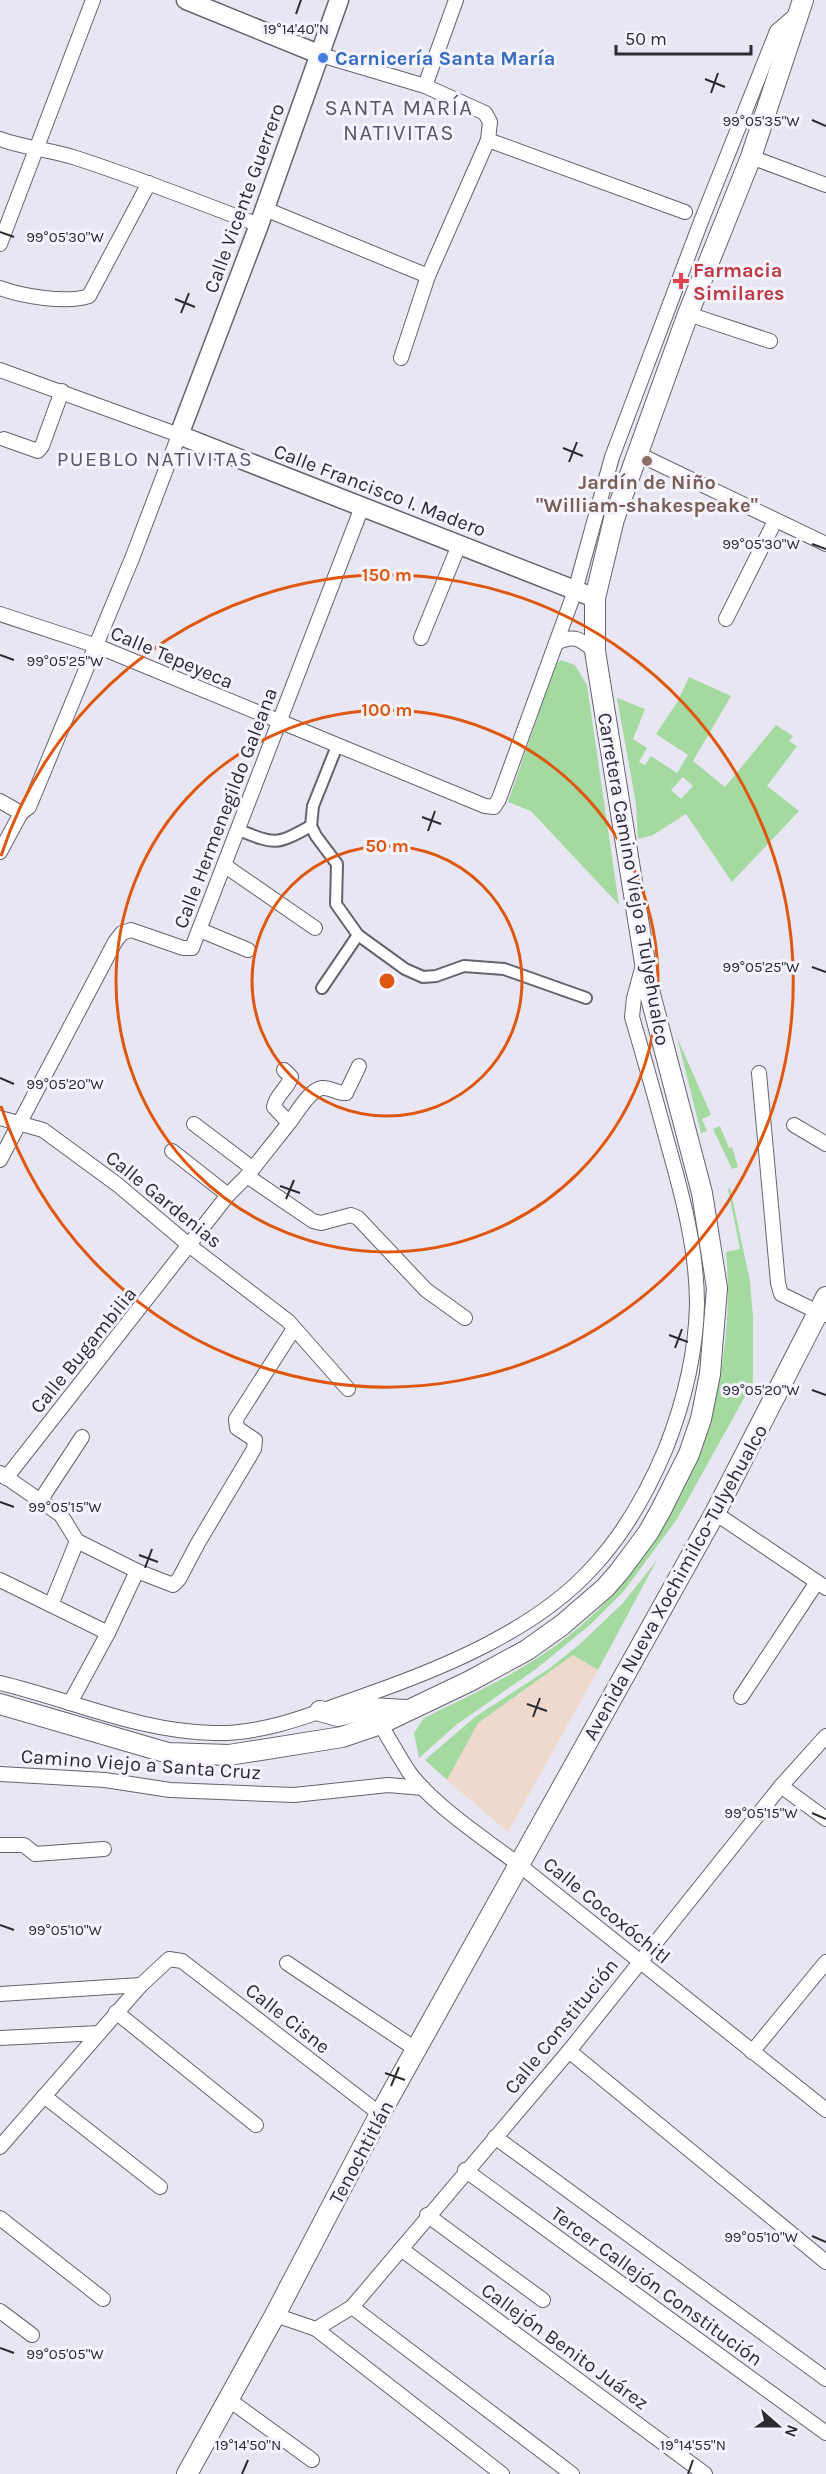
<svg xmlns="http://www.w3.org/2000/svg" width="826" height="2474" font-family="Karla,sans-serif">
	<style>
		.industrial { fill: #efd9cc }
		.green { fill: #a4daa0; fill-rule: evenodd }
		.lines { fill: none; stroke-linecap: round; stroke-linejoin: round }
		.pedestrian-casing { stroke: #65636d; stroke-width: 14 }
		.minor-casing { stroke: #65636d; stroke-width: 16 }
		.tertiary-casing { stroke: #65636d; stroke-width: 21 }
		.secondary-casing { stroke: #65636d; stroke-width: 22 }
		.pedestrian { stroke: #fff; stroke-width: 10 }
		.minor { stroke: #fff; stroke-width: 14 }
		.tertiary { stroke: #fff; stroke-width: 18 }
		.secondary { stroke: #fff; stroke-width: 20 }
		.ticks { fill: none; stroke: #2c2c30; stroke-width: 2 }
		.ring { fill: none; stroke: #df570e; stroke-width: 3 }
		.shop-dot { fill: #3f7fe0; stroke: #f5f3ff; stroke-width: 2 }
		.health-dot { fill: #e0444e; stroke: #f5f3ff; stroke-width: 2 }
		.education-dot { fill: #8d6e63; stroke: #f5f3ff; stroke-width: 2 }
		.labels { text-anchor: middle; stroke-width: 6; stroke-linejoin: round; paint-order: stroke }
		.shop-label { font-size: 20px; font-weight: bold; fill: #366cbe; stroke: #f5f3ff; text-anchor: start }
		.street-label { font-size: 20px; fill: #2c2c30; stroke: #f5f3ff }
		.health-label { font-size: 20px; font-weight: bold; fill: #be3a42; stroke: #f5f3ff; text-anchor: start }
		.education-label { font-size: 20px; font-weight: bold; fill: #785e54; stroke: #f5f3ff }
		.neighbourhood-label { font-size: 21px; letter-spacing: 1.5px; fill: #585660; stroke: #f5f3ff }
		.quarter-label { font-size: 22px; letter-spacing: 1.5px; fill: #585660; stroke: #f5f3ff }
		.ticks-label { font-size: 15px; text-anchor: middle; fill: #2c2c30; stroke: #f5f3ff; stroke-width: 6; stroke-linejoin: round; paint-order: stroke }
		.centre { fill: #df570e; stroke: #f5f3ff; stroke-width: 3 }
		.ring-label { font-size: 18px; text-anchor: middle; font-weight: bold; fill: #df570e; stroke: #f5f3ff; stroke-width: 6; stroke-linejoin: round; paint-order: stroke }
	</style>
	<rect width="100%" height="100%" fill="#e8e6f2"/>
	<path class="industrial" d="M573,1655L598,1670L508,1832L447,1780L478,1723Z"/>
	<g class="green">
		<path d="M561,660L575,665L587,685L619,905L531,811L508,802L556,664Z"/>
		<path d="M689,677L731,696L693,761L725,787L776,725L793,736L789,741L797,746L767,786L799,811L732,882L686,814L653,835L638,839L636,804L617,698L645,709L633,739L647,748L639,762L645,765L651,756L677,773L688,755L656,734L678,701ZM683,777L693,786L681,799L671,790Z"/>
		<path d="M677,1037L711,1115L702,1119L707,1131L701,1133Z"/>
		<path d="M720,1126L729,1148L732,1147L738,1167L732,1169L713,1129Z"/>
		<path d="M730,1188L750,1281L753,1318V1382L677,1519L624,1591L591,1624L536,1669L456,1725L419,1758L414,1733L424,1718C474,1693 524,1671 567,1637C682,1547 739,1396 726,1252L740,1249L728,1189Z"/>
		<path d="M657,1560L598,1670L573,1655L478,1723L447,1780L425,1760L475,1717L550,1668L580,1644L623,1603Z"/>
	</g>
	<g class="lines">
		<defs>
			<g id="pedestrian">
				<path d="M337,746L313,806L311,826L316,836L337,864L336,904L358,935L405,969L423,977L436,976L464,966L504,969L586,998"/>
				<path d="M239,830C276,845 276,845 311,826"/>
				<path d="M322,988L358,935"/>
			</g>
			<g id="minor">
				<path d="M321,55L425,86L485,113L490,122L488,140L428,276L401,358"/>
				<path d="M425,86L456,0"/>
				<path d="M0,139C25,148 51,150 76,158C138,178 198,202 259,225"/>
				<path d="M488,140L685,212"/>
				<path d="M751,157L826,185"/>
				<path d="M265,209L428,276"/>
				<path d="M0,244L93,0"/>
				<path d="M0,288C22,296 66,304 89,296L149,183"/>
				<path d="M688,314L770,341"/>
				<path d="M0,370L179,435L133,556L29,807L21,813L0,801"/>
				<path d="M4,439L38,451L42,446L62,391"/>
				<path d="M636,453L826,544"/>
				<path d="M0,614L97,646L485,806L494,807L499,799L575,591L612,457L702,219L777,31L797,14"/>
				<path d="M726,619L775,521"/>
				<path d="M421,638L459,545"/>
				<path d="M556,643C574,634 580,639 595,651"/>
				<path d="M0,852L21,813"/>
				<path d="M224,865L315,928"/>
				<path d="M200,930L248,950"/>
				<path d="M759,1073L778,1283L781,1294L824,1315"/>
				<path d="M0,1118L43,1130L118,1185L190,1246L288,1321L348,1389"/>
				<path d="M289,1123C297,1113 309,1090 322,1088C331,1087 337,1094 346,1093L359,1066"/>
				<path d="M194,1124L252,1168"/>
				<path d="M794,1125L826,1144"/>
				<path d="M172,1151L228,1195"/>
				<path d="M0,1160L115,942L122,933L131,930L183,948H192L362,507"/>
				<path d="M247,1176L313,1221L321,1223L351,1215L358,1218L426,1290L465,1318"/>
				<path d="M0,1473L61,1515L77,1541L137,1571L173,1585L179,1579L198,1543L254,1449L255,1440L237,1428L236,1419L293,1330"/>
				<path d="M6,1478L228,1195L247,1176L289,1123L274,1107C276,1094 288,1089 291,1077L284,1070"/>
				<path d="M40,1501L82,1437"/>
				<path d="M715,1513L826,1588"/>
				<path d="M77,1541L51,1605L108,1633"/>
				<path d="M0,1580L51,1605"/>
				<path d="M0,1683C72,1700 140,1732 215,1733C267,1734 315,1713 363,1696C441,1669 536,1630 592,1568C624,1534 648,1491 666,1448C684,1402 696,1354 697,1304C697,1249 682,1194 667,1141C656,1100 644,1058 632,1017L634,998L643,965"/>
				<path d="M741,1697L817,1582"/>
				<path d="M70,1703L108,1633L137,1571"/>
				<path d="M380,1724C390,1740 399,1757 409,1772C432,1804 486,1840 518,1864L826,2110"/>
				<path d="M0,1774L105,1780L170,1790L294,1795L388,1785L423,1788"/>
				<path d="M781,1786L826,1819"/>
				<path d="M0,1845H24L35,1854L104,1849"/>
				<path d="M287,1963L417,2050"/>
				<path d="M0,1994L141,1985"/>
				<path d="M116,2012L256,2125"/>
				<path d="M0,2038L99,2033"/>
				<path d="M569,2051L826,2262"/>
				<path d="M752,2052L826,1962"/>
				<path d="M44,2096L160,2187"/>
				<path d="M495,2137L826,2379"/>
				<path d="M0,2147L141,1985L169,1959L182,1961L380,2114"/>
				<path d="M465,2170L826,2433"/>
				<path d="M427,2215L543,2300"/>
				<path d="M0,2218L103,2299"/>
				<path d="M401,2249L705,2474"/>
				<path d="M352,2307L572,2474"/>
				<path d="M0,2311L32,2335"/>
				<path d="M275,2315L316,2329L502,2474"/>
				<path d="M316,2329L352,2307L569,2051L781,1786L826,1736"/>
				<path d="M228,2399L312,2460"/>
			</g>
			<g id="tertiary">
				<path d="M186,0L321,55"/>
				<path d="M339,0L259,225L179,435L595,598"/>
			</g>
			<g id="secondary">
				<path d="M0,1704L168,1753L229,1755L342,1737L380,1724L470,1681L527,1650L562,1625L605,1588L619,1572L648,1533L661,1510L689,1454L701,1419L710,1374L717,1288L702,1193L650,994L595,651V598L614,519L688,314L751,157L803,0"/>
				<path d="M320,1711L338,1716L372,1708L406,1710"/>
				<path d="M187,2474L275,2315L380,2114L715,1513L826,1297"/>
			</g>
		</defs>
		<use href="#pedestrian" class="pedestrian-casing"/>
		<use href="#minor" class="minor-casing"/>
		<use href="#tertiary" class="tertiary-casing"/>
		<use href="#secondary" class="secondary-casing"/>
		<use href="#pedestrian" class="pedestrian"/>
		<use href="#minor" class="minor"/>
		<use href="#tertiary" class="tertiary"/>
		<use href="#secondary" class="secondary"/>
	</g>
	<path class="ticks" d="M296,14L301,0M705,79L725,87M711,93L718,73M812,120L826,126M0,232L14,237M175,299L195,307M181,313L189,293M563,448L583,456M569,462L577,442M812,544L826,549M0,655L14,660M422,817L441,824M428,831L435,811M812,967L826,972M0,1078L14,1084M280,1186L300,1193M286,1199L294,1180M669,1335L688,1342M675,1348L682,1329M812,1390L826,1395M0,1502L14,1507M139,1555L158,1562M145,1568L152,1549M527,1704L547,1711M533,1717L540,1698M812,1813L826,1819M0,1925L14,1930M385,2073L405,2080M391,2086L399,2067M812,2236L826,2242M0,2348L14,2353M242,2474L248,2460M688,2474L693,2460"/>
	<g class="ring">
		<circle cx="387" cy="981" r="135"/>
		<circle cx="387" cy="981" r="271"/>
		<path d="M1 856A406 406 0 1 1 1 1106"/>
	</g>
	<circle class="shop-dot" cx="323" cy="58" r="6"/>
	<path class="health-dot" d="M678 272h6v6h6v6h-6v6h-6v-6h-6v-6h6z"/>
	<circle class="education-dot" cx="647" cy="461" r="6"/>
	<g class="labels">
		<g class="shop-label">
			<text x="335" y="65">Carnicería Santa María</text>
		</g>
		<g class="street-label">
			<text transform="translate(244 198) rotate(-70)" y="7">Calle Vicente Guerrero</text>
			<text transform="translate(380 490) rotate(21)" y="7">Calle Francisco I. Madero</text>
			<text transform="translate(172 657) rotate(23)" y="7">Calle Tepeyeca</text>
			<text transform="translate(225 808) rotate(-69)" y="7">Calle Hermenegildo Galeana</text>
			<text transform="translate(634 879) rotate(80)" y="7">Carretera Camino Viejo a Tulyehualco</text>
			<text transform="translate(164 1199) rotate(39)" y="7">Calle Gardenias</text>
			<text transform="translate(83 1350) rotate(-51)" y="7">Calle Bugambilia</text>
			<text transform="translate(675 1582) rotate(-61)" y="7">Avenida Nueva Xochimilco-Tulyehualco</text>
			<text transform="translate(141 1764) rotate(4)" y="7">Camino Viejo a Santa Cruz</text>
			<text transform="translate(607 1910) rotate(39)" y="7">Calle Cocoxóchitl</text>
			<text transform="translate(288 2018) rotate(38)" y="7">Calle Cisne</text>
			<text transform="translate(561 2026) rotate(-51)" y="7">Calle Constitución</text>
			<text transform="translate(361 2152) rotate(-62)" y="7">Tenochtitlán</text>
			<text transform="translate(657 2286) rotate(36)" y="7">Tercer Callejón Constitución</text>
			<text transform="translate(565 2346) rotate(36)" y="7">Callejón Benito Juárez</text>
		</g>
		<g class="health-label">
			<text x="693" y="277">Farmacia<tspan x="693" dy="23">Similares</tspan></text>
		</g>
		<g class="education-label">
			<text x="647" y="489">Jardín de Niño<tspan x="647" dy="23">"William-shakespeake"</tspan></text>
		</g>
		<g class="neighbourhood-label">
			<text x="155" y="466">PUEBLO NATIVITAS</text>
		</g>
		<g class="quarter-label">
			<text x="399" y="115">SANTA MARÍA<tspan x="399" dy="25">NATIVITAS</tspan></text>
		</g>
	</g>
	<g class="ticks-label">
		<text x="296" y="34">19°14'40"N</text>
		<text x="761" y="126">99°05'35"W</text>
		<text x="65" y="242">99°05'30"W</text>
		<text x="761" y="549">99°05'30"W</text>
		<text x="65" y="666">99°05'25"W</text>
		<text x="761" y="972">99°05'25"W</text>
		<text x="65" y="1089">99°05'20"W</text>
		<text x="761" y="1395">99°05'20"W</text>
		<text x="65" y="1512">99°05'15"W</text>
		<text x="761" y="1818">99°05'15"W</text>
		<text x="65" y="1935">99°05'10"W</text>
		<text x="761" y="2242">99°05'10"W</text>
		<text x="65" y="2359">99°05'05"W</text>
		<text x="248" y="2450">19°14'50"N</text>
		<text x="693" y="2450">19°14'55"N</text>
	</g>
	<circle cx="387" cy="981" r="9" class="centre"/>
	<g class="ring-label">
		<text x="387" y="581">150 m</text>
		<text x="387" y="716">100 m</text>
		<text x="387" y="852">50 m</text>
	</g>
	<g transform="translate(778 2426) rotate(111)" stroke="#f5f3ff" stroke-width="4.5" paint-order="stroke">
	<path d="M0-4.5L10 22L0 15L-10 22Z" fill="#2c2c30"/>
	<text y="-9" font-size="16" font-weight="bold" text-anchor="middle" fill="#2c2c30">N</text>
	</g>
	<path d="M616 45v9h135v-9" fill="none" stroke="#2c2c30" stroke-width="3"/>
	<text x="625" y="45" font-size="18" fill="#2c2c30" stroke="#f5f3ff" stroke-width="4.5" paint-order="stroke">50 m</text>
</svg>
